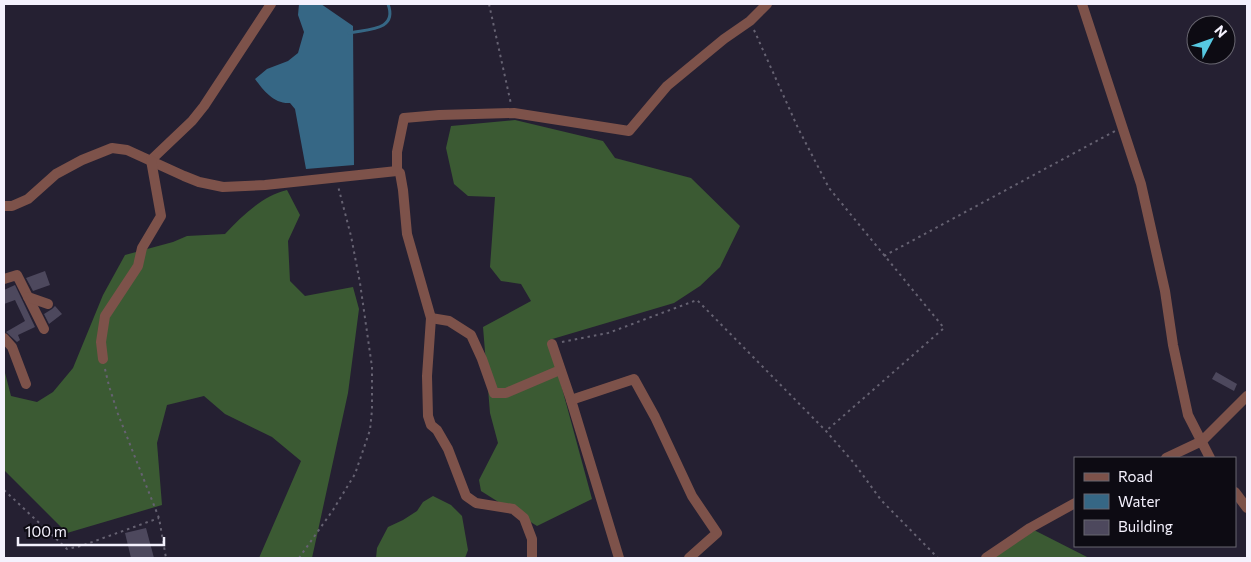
<svg xmlns="http://www.w3.org/2000/svg" width="1251" height="562" font-family="Commissioner,sans-serif">
	<style>
		.forest { fill: #3b5a33 }
		.water { fill: #366785 }
		.lines { fill: none; stroke-linecap: round; stroke-linejoin: round }
		.stream { stroke: #366785; stroke-width: 3 }
		.building { fill: #4d485d }
		.path { stroke: #666272; stroke-width: 2; stroke-dasharray: 2.5 4; stroke-linecap: butt }
		.minor { stroke: #7d524a; stroke-width: 10 }
	</style>
	<rect width="100%" height="100%" fill="#252032"/>
	<g class="forest">
		<path d="M515,120L603,141L615,158L691,178L740,226L720,267L700,286L674,303L549,340L592,499L537,526L481,491L479,480L498,443L490,413L483,327L531,301L521,284L501,281L490,267L495,197L468,196L454,184L446,148L451,126Z"/>
		<path d="M287,190L300,215L288,241L290,281L305,296L353,287L359,309L348,393L312,558H259L301,461L272,437L225,414L204,396L167,405L157,443L162,505L67,533L4,470V369L11,396L37,402L53,392L73,368L103,295L125,255L173,242L187,236L225,234C242,216 262,196 287,190Z"/>
		<path d="M433,496L451,505L462,516L468,550L465,558H376L377,548L388,527L403,520L417,511L423,502Z"/>
		<path d="M1030,528L1089,558H986Z"/>
	</g>
	<path class="water" d="M299,4H321L353,26L354,165L306,169L295,109L290,103C274,104 264,91 255,79L267,69L288,61L298,53L304,32L298,15Z"/>
	<g class="lines">
		<path class="stream" d="M349,33C367,29 398,31 388,4"/>
	</g>
	<g class="building">
		<path d="M45,271L50,285L33,291L26,278Z"/>
		<path d="M15,285L35,327L18,335L20,340L17,342L6,332L25,321L15,300L4,304V290Z"/>
		<path d="M55,306L62,314L49,324L44,314L52,309Z"/>
		<path d="M1216,372L1237,384L1234,391L1212,379Z"/>
		<path d="M146,528L154,558H131L125,533Z"/>
	</g>
	<g class="lines">
		<g class="path">
			<path d="M489,4L511,104"/>
			<path d="M754,30L798,128L829,188L944,328L826,431"/>
			<path d="M884,256L1115,131"/>
			<path d="M562,342L608,333L697,300L826,431L854,463L881,500L938,558"/>
			<path d="M105,369L109,386L118,414L159,518L166,558"/>
			<path d="M4,490L67,549L81,546L159,518"/>
			<path d="M299,558L333,510L355,474L370,430L372,410V367L360,283L351,236L338,186"/>
		</g>
		<g class="minor">
			<path d="M1082,4L1141,184L1165,291L1173,345L1188,415L1210,458"/>
			<path d="M151,160L192,121L204,106L271,4"/>
			<path d="M4,206H12L28,199L56,174L82,160L112,148L127,150L184,176L199,182L223,187L265,185L397,171"/>
			<path d="M4,279L17,275L44,329"/>
			<path d="M28,297L48,304"/>
			<path d="M431,318L449,321L471,335L482,359L494,393H506L560,370"/>
			<path d="M4,338L12,347L26,384"/>
			<path d="M552,344L571,400L619,558"/>
			<path d="M103,359L101,342L105,316L138,266L142,248L161,216L151,160"/>
			<path d="M571,400L634,379L655,417L692,496L717,533L689,558"/>
			<path d="M1166,458L1202,441L1247,396"/>
			<path d="M1235,492L1247,508"/>
			<path d="M532,558V539L524,518L513,509L476,503L466,496L448,449L437,430L431,425L428,416L427,376L431,318L407,234L403,190L400,173L397,171V152L404,118L439,115L514,113L629,131L667,86L724,39L750,21L767,4"/>
			<path d="M986,558L1030,528L1075,503"/>
		</g>
	</g>
	<rect width="1251" height="562" fill="none" stroke="#f4f1fd" stroke-width="10"/>
	<rect x="1074" y="457" width="162" height="90" fill="#0d0b13" stroke="#696771"/>
	<rect x="1084" y="473" width="25" height="8" fill="#7d524a" stroke="#696771"/>
	<text x="1118" y="482" font-size="15" fill="#f4f1fd">Road</text>
	<rect x="1084" y="494" width="25" height="15" fill="#366785" stroke="#696771"/>
	<text x="1118" y="507" font-size="15" fill="#f4f1fd">Water</text>
	<rect x="1084" y="520" width="25" height="15" fill="#4d485d" stroke="#696771"/>
	<text x="1118" y="532" font-size="15" fill="#f4f1fd">Building</text>
	<g transform="translate(1211 40) rotate(49)"><circle r="24" fill="#0d0b13" stroke="#696771"/>
	<path d="M0-4L9 19L0 12L-9 19Z" fill="#57c9e2"/>
	<text y="-8" font-size="14" font-weight="bold" text-anchor="middle" fill="#f4f1fd">N</text>
	</g>
	<path d="M18 537v8h146v-8" fill="none" stroke="#f4f1fd" stroke-width="2.5"/>
	<text x="25" y="537" font-size="15" fill="#f4f1fd" stroke="#0d0b13" stroke-width="4" paint-order="stroke">100 m</text>
</svg>
